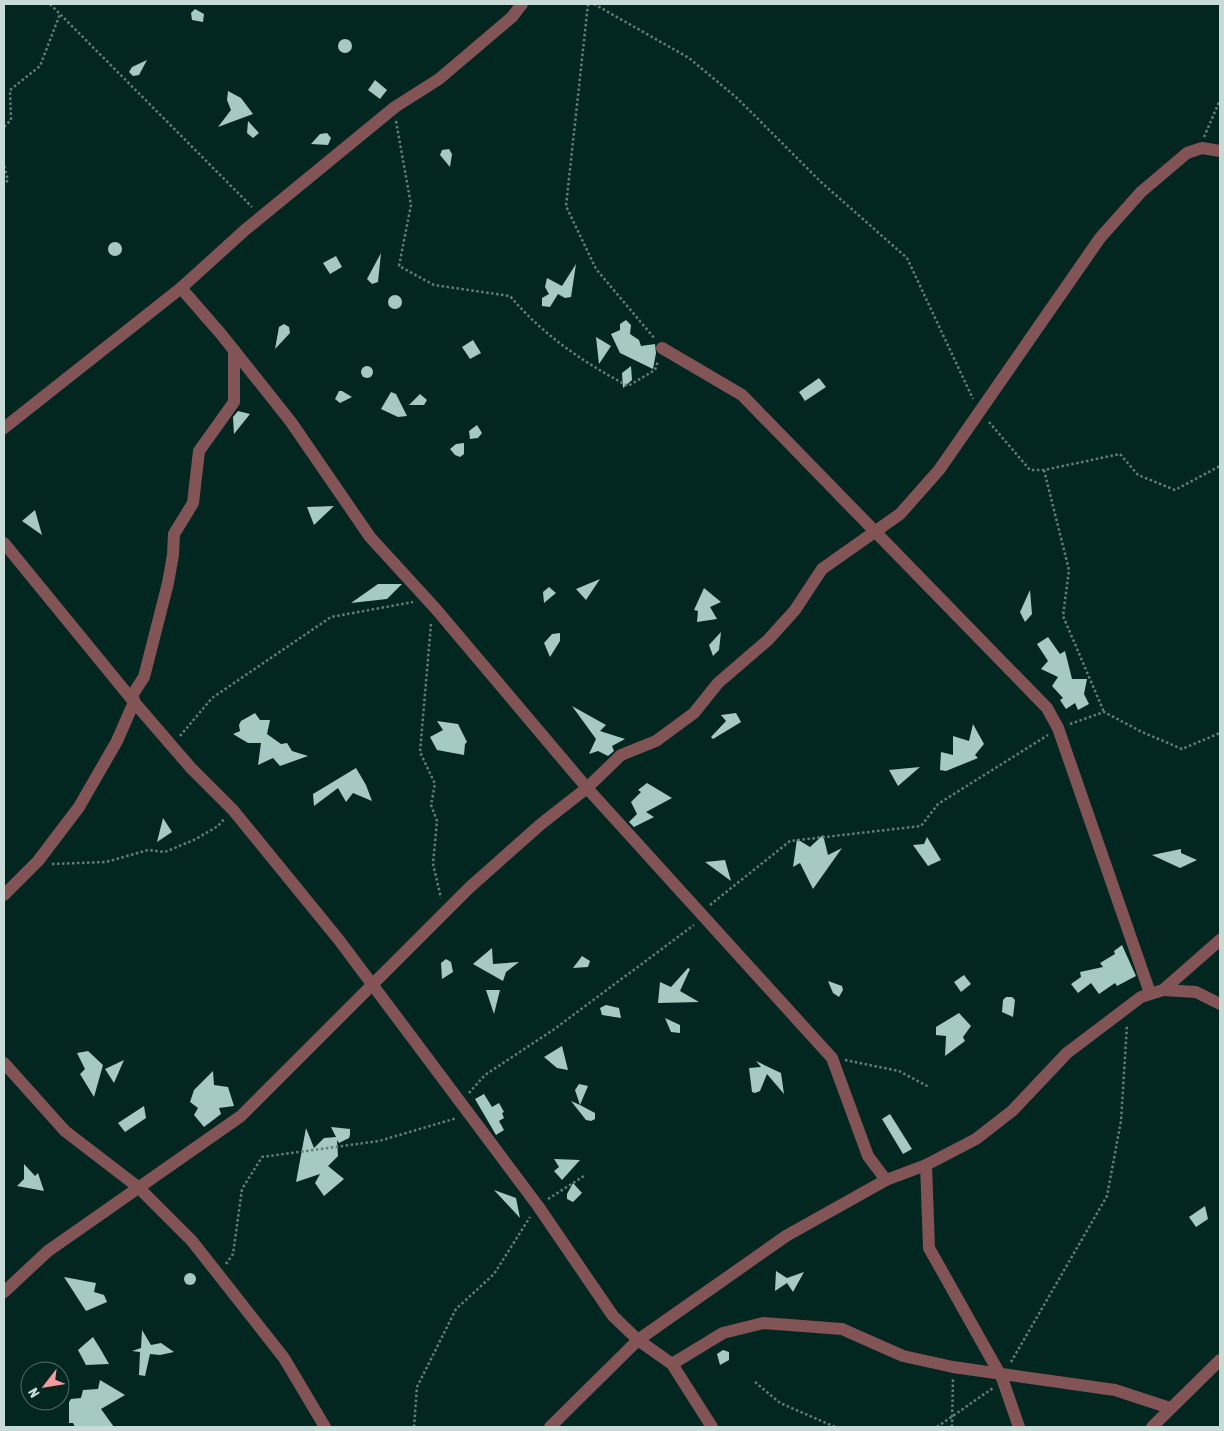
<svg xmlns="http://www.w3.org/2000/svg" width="1224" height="1431" font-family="'Asap Condensed',sans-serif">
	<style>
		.building { fill: #a4cac1 }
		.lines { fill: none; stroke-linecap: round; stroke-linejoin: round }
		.path { stroke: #627e79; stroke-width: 2.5; stroke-dasharray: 2.5 2.5; stroke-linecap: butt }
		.street { stroke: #825455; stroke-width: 12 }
	</style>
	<rect width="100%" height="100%" fill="#022620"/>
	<g class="building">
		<path d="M195,9L204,14L203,22L192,20L191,13Z"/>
		<circle cx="345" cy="46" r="7"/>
		<path d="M147,60L139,75L133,76L129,72L132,67Z"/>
		<path d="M375,80L387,90L380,99L368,90Z"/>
		<path d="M228,91L241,98L253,114L218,127L231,110L227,100Z"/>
		<path d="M248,121L259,133L253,138L247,133Z"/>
		<path d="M327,133L331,138L328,145L311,144L320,134Z"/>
		<path d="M449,149L452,154L450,167L440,155L442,150Z"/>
		<circle cx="115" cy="249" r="7"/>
		<path d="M381,253L378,282L372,284L367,279Z"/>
		<path d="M336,256L342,267L330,274L323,263Z"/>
		<path d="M576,264L571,297L565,298L558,294L550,307L542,306V298L549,294L545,287L547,278L562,286Z"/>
		<circle cx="395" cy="302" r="7"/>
		<path d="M626,320L631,325L630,334L639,340L641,346L655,344L656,353L653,369L620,353L611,334L620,330V324Z"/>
		<path d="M284,324L289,327L290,333L275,349L279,327Z"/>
		<path d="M596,337L611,346L599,364Z"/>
		<path d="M473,340L481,353L470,359L462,347Z"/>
		<circle cx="367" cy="372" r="6"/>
		<path d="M631,366L632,380L623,388L622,373Z"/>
		<path d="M819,378L826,387L805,401L799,392Z"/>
		<path d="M339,391H342L352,397L340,403L335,399Z"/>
		<path d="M391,392L396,394L407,416L398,417L381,409Z"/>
		<path d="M420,394L427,400L424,405H409Z"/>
		<path d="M238,411L250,414L234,434L233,417Z"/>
		<path d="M477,425L482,433L478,438L470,439L469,431Z"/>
		<path d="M464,443V454L460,457L455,455L450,449L456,444Z"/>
		<path d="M334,506L314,525L307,507Z"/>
		<path d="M35,510L42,535L22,521Z"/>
		<path d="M600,579L586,600L576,589Z"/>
		<path d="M378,584H402L387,599L351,603Z"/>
		<path d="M549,587L556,593L544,603L543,592Z"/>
		<path d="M704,588L721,602L710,607L717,619L697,622L698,611L694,610Z"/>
		<path d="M1030,590L1032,614L1025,622L1020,612Z"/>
		<path d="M721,632L719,650L713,656L709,645Z"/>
		<path d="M560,633V641L550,657L544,643L552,634Z"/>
		<path d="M1048,637L1060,654L1065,651L1072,679H1087L1084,694L1089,704L1078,710L1075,703L1066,709L1060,700L1063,698L1052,686L1058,677L1041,669L1048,661L1037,644Z"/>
		<path d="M572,706L606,725L600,731L625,739L612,746L614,751L608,756L598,751L589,754L596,739Z"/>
		<path d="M255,713L260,720H270L267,734L281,744L287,743L292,751L308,756L280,766L273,758L258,765L261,743H248L233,734L240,731L239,725L241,721Z"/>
		<path d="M736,713L741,722L713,739L711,737L726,721L721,715Z"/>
		<path d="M437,721L458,724L467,742L465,744L464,755L437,750L430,737L443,730Z"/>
		<path d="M973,724L984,744L975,755L978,758L946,771L940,770L941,752L953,755V736L969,741Z"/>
		<path d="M920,767L898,786L889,770Z"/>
		<path d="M356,768L366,785L372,801L353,793L346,802L338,788L314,806L313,794Z"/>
		<path d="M647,783L672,798L646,812L654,817L634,827L629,822L637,814L631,802L641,792L638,790Z"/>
		<path d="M163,818L172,832L157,842Z"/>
		<path d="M823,835L828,855L842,848L813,889L800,863L793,867L797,839L810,847Z"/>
		<path d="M927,837L941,860L928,866L913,845L924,844Z"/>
		<path d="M1181,849V853L1197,860L1180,868L1152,855Z"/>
		<path d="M725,860L731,881L705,862Z"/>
		<path d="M1122,945L1136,976L1117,986L1115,983L1099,994L1091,983L1078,993L1071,984L1081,977L1080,972L1103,967L1100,963L1115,954L1114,951Z"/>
		<path d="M492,948L493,964L519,962L506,972L503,981L473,964Z"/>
		<path d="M582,956L590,961L588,967L573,968Z"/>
		<path d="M446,959L451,962L453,972L442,979L441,963Z"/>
		<path d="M688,968L690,969L680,991L699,1002L658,1003L660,982L671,987Z"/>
		<path d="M964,975L971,984L961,992L954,982Z"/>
		<path d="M828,981L842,986L843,990L839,997L833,993Z"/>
		<path d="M486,990H500L494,1014Z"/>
		<path d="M1006,997H1012L1015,1000L1013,1017L1002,1012L1003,1000Z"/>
		<path d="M606,1005L619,1008L621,1018L602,1015L600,1008Z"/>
		<path d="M959,1013L971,1026L963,1037L965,1041L945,1056L946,1036L936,1035V1027Z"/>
		<path d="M665,1018L680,1025V1033L671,1032Z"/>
		<path d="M562,1046L568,1070L557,1068L544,1057Z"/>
		<path d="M88,1051L103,1065L94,1097L80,1074L85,1069L77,1053Z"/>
		<path d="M124,1060L114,1083L105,1069Z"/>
		<path d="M756,1061L781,1073L784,1094L767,1074L760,1091L755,1093L752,1092L749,1068L761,1067Z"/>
		<path d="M213,1071L214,1085L228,1087L234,1106L219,1108L221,1114L204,1127L194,1115L198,1108L190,1102L194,1090Z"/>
		<path d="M579,1084L588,1086L580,1105L595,1113V1119L591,1121L586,1120L571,1101L580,1105L575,1090Z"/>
		<path d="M484,1094L492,1107L499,1103L504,1112L502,1113L504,1118L499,1121L504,1130L496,1135L475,1099Z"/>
		<path d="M144,1106L146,1118L125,1132L118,1123Z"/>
		<path d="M890,1114L912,1149L903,1154L882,1119Z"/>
		<path d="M331,1127L350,1129V1135L349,1138L339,1143L337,1140L338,1156L328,1166L344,1179L324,1196L315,1183L320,1174L296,1182L306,1128L314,1148L324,1138L336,1137Z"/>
		<path d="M554,1159L580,1160L562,1180L554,1171L559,1167Z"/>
		<path d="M24,1164L35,1176L38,1173L44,1191L17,1186L24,1179Z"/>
		<path d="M573,1183L582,1193L573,1202L567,1199V1194Z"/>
		<path d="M494,1190L516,1198L520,1218Z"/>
		<path d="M1205,1206L1208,1219L1196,1227L1189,1217Z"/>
		<path d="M776,1271L787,1278L804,1272L793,1292L787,1283L775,1291Z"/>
		<circle cx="190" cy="1279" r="6"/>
		<path d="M64,1277L96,1283L94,1292L104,1295L107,1302L86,1311Z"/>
		<path d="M142,1330L151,1345L161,1343L174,1352L160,1355L150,1354L145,1376L139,1375L140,1352L132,1351L141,1348Z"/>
		<path d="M93,1337L101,1350L99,1351L101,1350L109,1364L86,1365L78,1350Z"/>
		<path d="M723,1350L729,1352V1360L720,1365L717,1354Z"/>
		<path d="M100,1380L125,1395L101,1409L114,1427H75L73,1423H69V1402L71,1399L81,1398L83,1390L98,1389Z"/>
	</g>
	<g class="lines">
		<g class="path">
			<path d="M50,4L252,207"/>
			<path d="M588,4L566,206L596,269L655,339"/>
			<path d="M594,4L689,58L737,98L821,182L907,258L973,399"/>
			<path d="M396,121L411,205L399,266L434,285L510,296C544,336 583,362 628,386L655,370L658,361"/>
			<path d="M4,127L11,120L10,90L40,66L60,14"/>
			<path d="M1204,137L1220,100"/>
			<path d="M4,166L8,180L4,185"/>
			<path d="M989,422L1030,470H1044L1120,454L1138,475L1175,490L1220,466"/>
			<path d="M1044,470L1069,570L1063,616L1104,712"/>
			<path d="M431,624L420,752L435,784L431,805L437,821L433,864L441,898"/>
			<path d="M1070,724L1104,712L1142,732L1182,749L1220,733"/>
			<path d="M180,736L212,698L331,617L413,602"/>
			<path d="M52,864L106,862L148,850L165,852L196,839L218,826L225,818"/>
			<path d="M710,905L790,841L921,826L938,804L1048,735"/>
			<path d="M845,1060L899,1071L929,1087"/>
			<path d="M469,1093L485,1075L553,1030L694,925"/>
			<path d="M548,1199L584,1176"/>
			<path d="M226,1264L233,1254L242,1189L262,1157L379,1141L457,1118"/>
			<path d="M1011,1362L1107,1196L1121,1121L1127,1025"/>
			<path d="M755,1382L780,1403L835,1427"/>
			<path d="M414,1427L417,1387L456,1309L494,1274L530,1217"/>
			<path d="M937,1427L993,1388"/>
			<path d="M952,1427L953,1379"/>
		</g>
		<g class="street">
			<path d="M181,288L221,334L291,422L370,537L435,608L587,788L832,1058L868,1156L886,1180"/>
			<path d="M662,348L742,395L1047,708L1058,728L1150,993"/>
			<path d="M4,428L181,288L245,230L395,107L439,79L512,17L522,4"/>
			<path d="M4,543L134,702L191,768L233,810L339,940L538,1206L613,1316L638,1340L672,1364L712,1427"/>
			<path d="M4,895L38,861L79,807L117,741L134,702L133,694L144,677L168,583L173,555L174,534L193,503L199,451L234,402V350"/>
			<path d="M1163,990L1196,992L1220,1004"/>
			<path d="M4,1063L65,1131L138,1187L192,1241L284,1358L325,1427"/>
			<path d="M926,1165L929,1248L1002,1378L1019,1427"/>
			<path d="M4,1292L48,1251L241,1116L469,888L541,824L587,788L621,755L656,741L694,713L718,683L768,640L795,610L822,569L900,514L939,470L1100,238L1141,192L1187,153L1202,148L1220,151"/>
			<path d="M672,1364L723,1333L763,1323L842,1329L903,1356L953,1367L1115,1390L1170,1408"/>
			<path d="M550,1427L638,1340L786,1236L886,1180L926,1165L976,1139L1012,1111L1067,1053L1141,997L1163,990L1220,940"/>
			<path d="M1152,1427L1220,1360"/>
		</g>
	</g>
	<rect width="1224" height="1431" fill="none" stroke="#c8dbd7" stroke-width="10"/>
	<g transform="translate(45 1386) rotate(239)"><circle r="24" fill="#022620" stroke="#516e69"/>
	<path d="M0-4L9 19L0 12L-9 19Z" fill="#f59b9e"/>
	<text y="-8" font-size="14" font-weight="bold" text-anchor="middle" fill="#c8dbd7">N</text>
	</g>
</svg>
